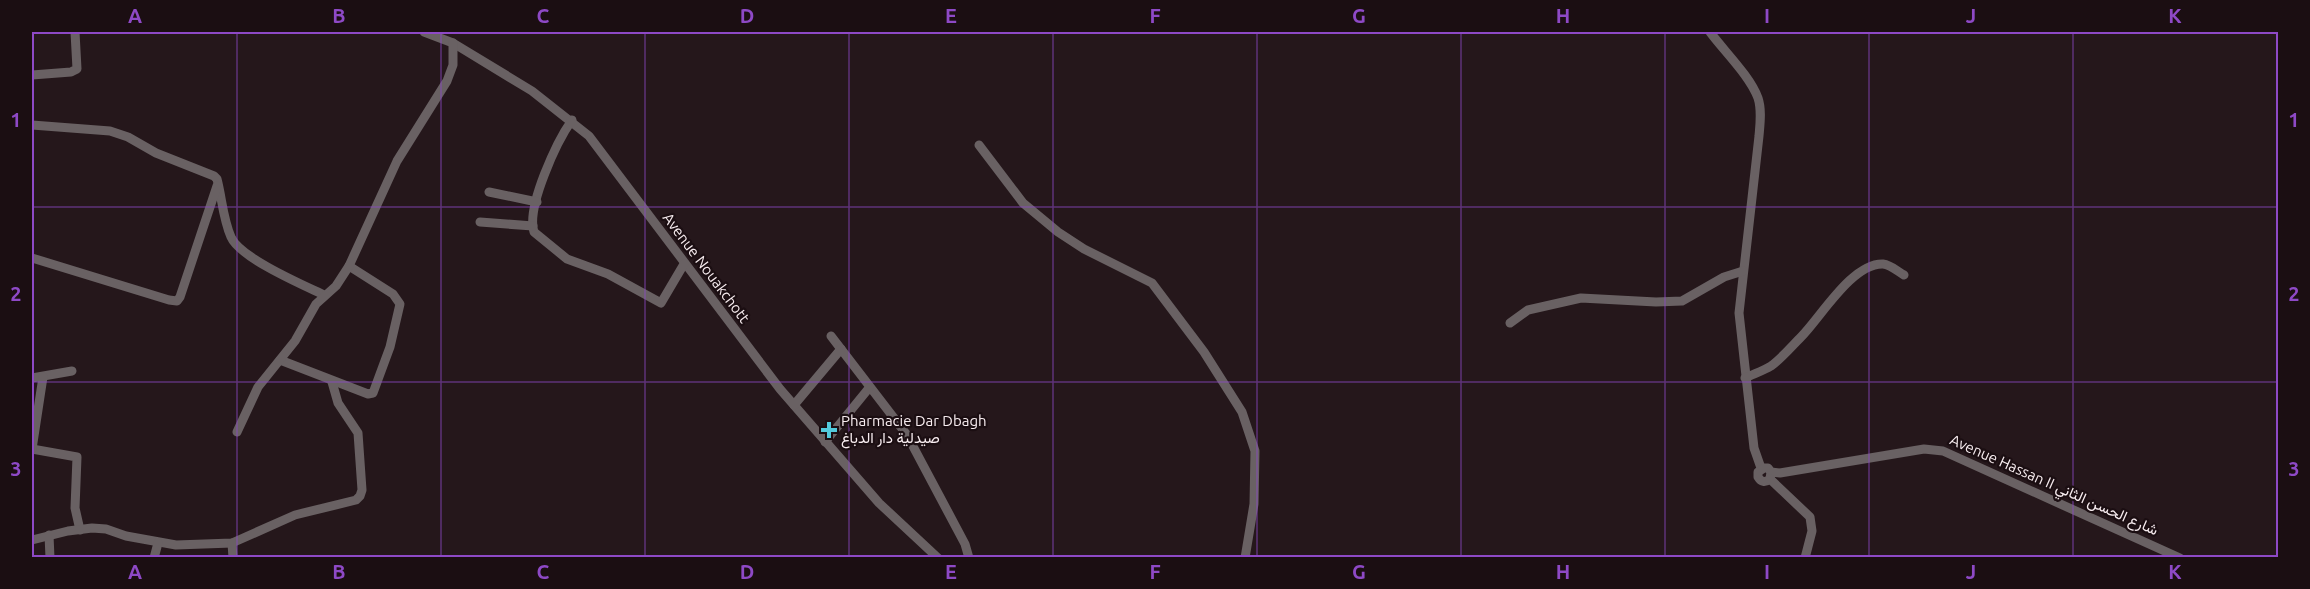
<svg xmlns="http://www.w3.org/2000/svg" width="2310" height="589" font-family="Ubuntu,Vazirmatn,sans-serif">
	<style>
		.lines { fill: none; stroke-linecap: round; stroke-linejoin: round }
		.minor { stroke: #696163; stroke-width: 9 }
		.grid { fill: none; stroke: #8e49c6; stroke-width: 1.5; stroke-opacity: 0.55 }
		.poi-dot { fill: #53cadc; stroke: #1b0e12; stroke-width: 2 }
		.labels { text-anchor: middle; stroke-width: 4.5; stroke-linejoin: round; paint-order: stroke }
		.street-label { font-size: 15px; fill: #f8edf0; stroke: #1b0e12 }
		.poi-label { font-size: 15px; fill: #f8edf0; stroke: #1b0e12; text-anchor: start }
		.neatline { fill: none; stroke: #8e49c6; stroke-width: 2 }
		.grid-label { font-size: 20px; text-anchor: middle; font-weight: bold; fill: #8e49c6 }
	</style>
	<rect width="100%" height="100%" fill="#25171b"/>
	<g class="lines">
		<g class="minor">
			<path d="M424,32L453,43L532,91L589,136L780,389L879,503L938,558"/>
			<path d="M1710,32C1724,51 1750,76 1758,98C1762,110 1760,124 1759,136L1739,313L1754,448L1761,468"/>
			<path d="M32,75L71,72L77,69L75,32"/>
			<path d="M572,120C557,141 526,207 534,232L567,259L608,274L661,303L684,264"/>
			<path d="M32,125L110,131L128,137L156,153L214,176L217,179C222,198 223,219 231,237C240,258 303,285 324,295"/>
			<path d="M979,145L1023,203L1058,232L1084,249L1152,283L1204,352L1242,412L1255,451L1254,504L1245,558"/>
			<path d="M489,192L537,202"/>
			<path d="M480,222L533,226"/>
			<path d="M32,258L169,300L177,301L180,297L217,186"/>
			<path d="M1510,323L1528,310L1581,298L1656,302L1682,301L1724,277L1743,271"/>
			<path d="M831,336L907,435L965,544L969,558"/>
			<path d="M280,360L368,394L373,393L390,347L400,304L393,294L349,266"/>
			<path d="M32,378L72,371"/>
			<path d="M1745,378C1753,374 1763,371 1771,366C1781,359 1792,346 1801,337C1821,317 1852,263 1883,264C1891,265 1897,271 1904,275"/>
			<path d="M794,405L841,349"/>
			<path d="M237,432L258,387L295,341L316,304L336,286L349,266L397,161L447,81L453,65V43"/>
			<path d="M825,442L869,388"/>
			<path d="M32,449L77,457L75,508L80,530"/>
			<path d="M32,449L43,377"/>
			<path d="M1771,472L1770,479C1765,483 1761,482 1758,477V472L1764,468H1768L1771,472L1780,473L1924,449L1943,451L2180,558"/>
			<path d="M1770,479L1810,517L1812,531L1805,558"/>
			<path d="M49,535L50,558"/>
			<path d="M32,540L68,531L92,528L106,529L126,536L176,545L232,543L295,515L356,500L360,496L362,490L358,433L338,403L332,382"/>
			<path d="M232,543L233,558"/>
			<path d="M154,558L158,543"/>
		</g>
	</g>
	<path class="grid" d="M237,32V558M441,32V558M645,32V558M849,32V558M1053,32V558M1257,32V558M1461,32V558M1665,32V558M1869,32V558M2073,32V558M32,207H2278M32,382H2278"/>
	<path class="poi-dot" d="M826 421h6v6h6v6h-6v6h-6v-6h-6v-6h6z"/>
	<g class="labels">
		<g class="street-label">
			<text transform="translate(706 268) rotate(53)" y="5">Avenue Nouakchott</text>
			<text transform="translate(2054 485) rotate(24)" y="5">Avenue Hassan II شارع الحسن الثاني</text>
		</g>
		<g class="poi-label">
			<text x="841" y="426">Pharmacie Dar Dbagh<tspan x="841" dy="17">صيدلية دار الدباغ</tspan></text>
		</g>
	</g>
	<rect width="2310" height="589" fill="none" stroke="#1b0e12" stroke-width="66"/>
	<rect x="33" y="33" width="2244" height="523" class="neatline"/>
	<g class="grid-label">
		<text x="135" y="23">A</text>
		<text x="339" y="23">B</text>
		<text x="543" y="23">C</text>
		<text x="747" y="23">D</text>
		<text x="951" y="23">E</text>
		<text x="1155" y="23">F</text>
		<text x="1359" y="23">G</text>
		<text x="1563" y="23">H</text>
		<text x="1767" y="23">I</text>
		<text x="1971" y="23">J</text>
		<text x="2175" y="23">K</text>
		<text x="16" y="127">1</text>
		<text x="2294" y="127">1</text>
		<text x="16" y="301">2</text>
		<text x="2294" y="301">2</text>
		<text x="16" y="476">3</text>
		<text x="2294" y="476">3</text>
		<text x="135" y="579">A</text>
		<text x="339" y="579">B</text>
		<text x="543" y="579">C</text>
		<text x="747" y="579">D</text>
		<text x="951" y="579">E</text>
		<text x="1155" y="579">F</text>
		<text x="1359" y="579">G</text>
		<text x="1563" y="579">H</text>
		<text x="1767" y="579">I</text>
		<text x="1971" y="579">J</text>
		<text x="2175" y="579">K</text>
	</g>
</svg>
